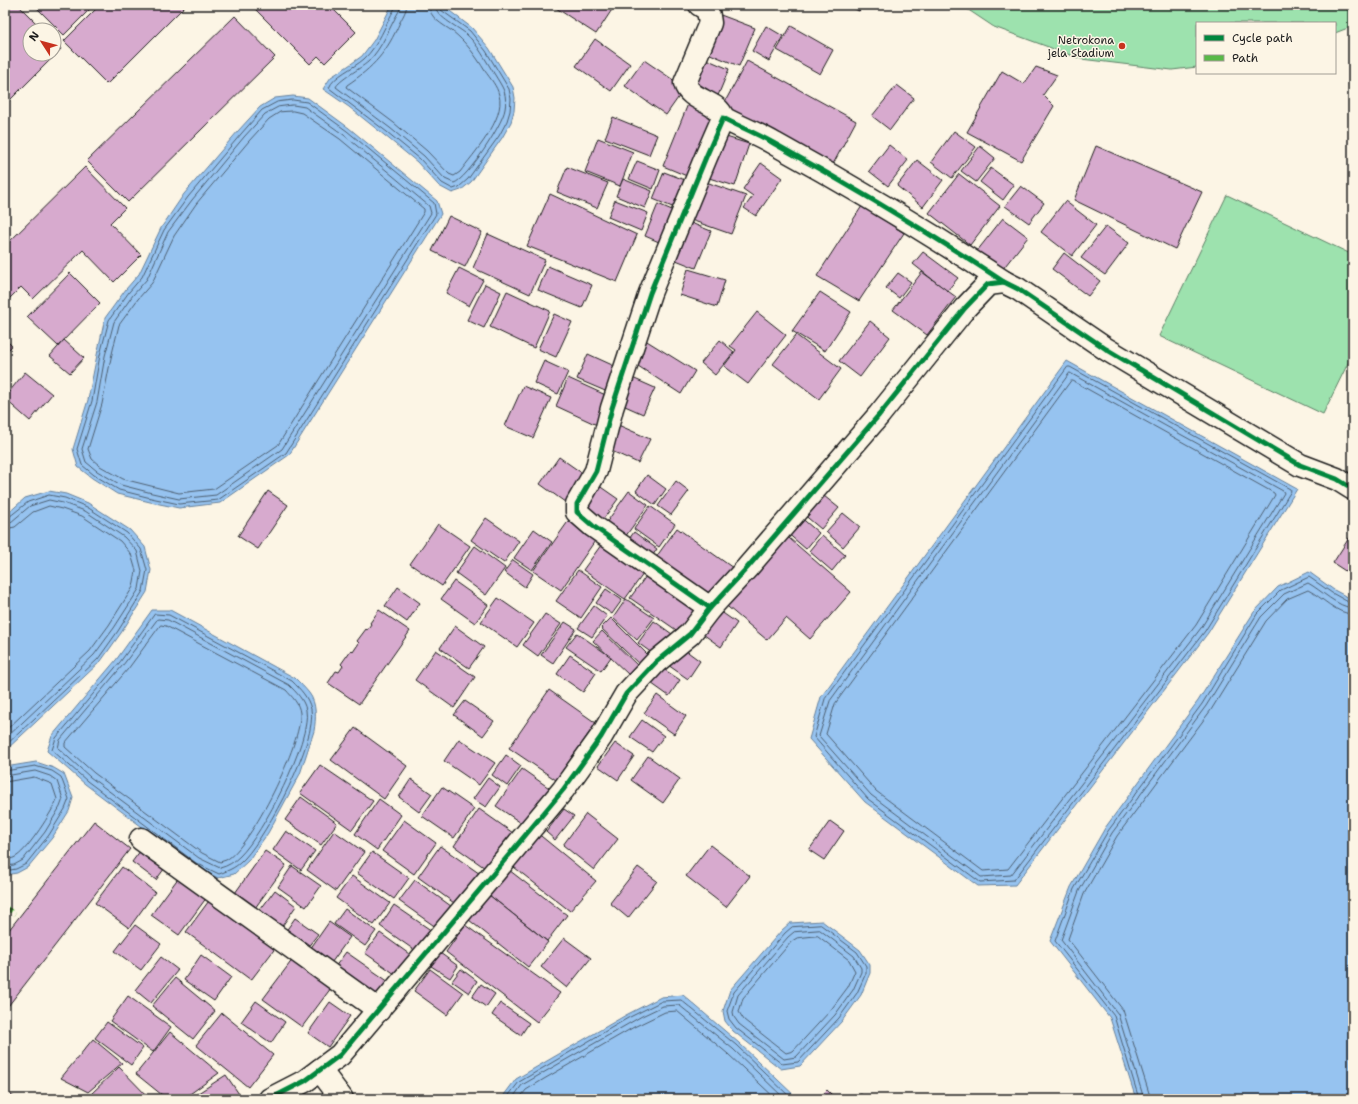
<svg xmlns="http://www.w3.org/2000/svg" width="1358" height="1104" font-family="'Shantell Sans',sans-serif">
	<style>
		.green { fill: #9de2ae; stroke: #5c7f65 }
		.water { fill: #96c3f0; stroke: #65809b }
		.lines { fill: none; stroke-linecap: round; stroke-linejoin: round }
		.shore { stroke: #4d5f71; stroke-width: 1 }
		.building { fill: #d7aace; stroke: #1c1c1c }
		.street-casing { stroke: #1c1c1c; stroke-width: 25 }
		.street { stroke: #fcf5e5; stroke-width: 22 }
		.quiet { stroke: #58b947; stroke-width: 4; stroke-dasharray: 8 4; stroke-linecap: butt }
		.cycleway-casing { stroke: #fcf5e5; stroke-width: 8 }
		.cycleway { stroke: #00873e; stroke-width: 5 }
		.poi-dot { fill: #c8321e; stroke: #fcf5e5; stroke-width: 1.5 }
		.labels { text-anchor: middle; stroke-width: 3; stroke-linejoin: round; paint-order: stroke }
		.poi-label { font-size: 11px; fill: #1c1c1c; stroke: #fcf5e5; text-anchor: end }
	</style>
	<rect width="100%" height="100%" fill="#fcf5e5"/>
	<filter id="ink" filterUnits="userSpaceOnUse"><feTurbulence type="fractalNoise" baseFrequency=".025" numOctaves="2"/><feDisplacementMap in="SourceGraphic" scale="8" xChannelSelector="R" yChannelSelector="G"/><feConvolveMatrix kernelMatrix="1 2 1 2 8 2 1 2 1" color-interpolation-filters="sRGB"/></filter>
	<g filter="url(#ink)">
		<g class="green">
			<path d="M961,5H1353V26L1335,33V23H1197V67L1172,70L1081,59L994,27Z"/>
			<path d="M1227,195L1353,255V353L1323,414L1159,336Z"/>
		</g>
		<g class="water">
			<path d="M392,5H442L472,28L489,48L513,87L515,98L514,111L511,122L502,138L471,182L461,190L452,193L439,186L417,162L384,135L349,107L323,89L331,77L348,66L362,56L374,40Z"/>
			<path d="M293,96L308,98L349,128L437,201L441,214L289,455L220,503L179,508L150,502L117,494L92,478L78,467L73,449L88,400L97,355L105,318L126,289L139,274L161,228L184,194L238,131L260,107L275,98Z"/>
			<path d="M1067,361L1297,489L1208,633L1015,885L978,886L865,802L809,739L821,697Z"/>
			<path d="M49,491L66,494L88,503L130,530L145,547L151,570L147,592L121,633L101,661L5,751V516L25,498Z"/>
			<path d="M1309,572L1334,590L1353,600V1099H1136L1110,1018L1050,941L1071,887L1105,828L1198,701L1254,612L1278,587Z"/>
			<path d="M152,610H170L295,678C300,683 305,688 309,693C317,703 316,719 314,731L300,774L268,833L248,861L234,874L218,878L194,866L85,784L47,751L52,736L116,660Z"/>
			<path d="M36,762L54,768L64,774L73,798L69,811L52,838L28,867L17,873L5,875V767Z"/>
			<path d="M822,921L860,950L870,965V973L861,995L842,1021L800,1066L781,1069L733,1031L725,1021L723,1011L730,990L782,930L790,923Z"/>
			<path d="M683,995L739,1043L798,1099H501L516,1079L626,1015L661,997Z"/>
		</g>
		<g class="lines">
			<g class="shore">
				<path d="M395,5V8C385,25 379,45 364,59C354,68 333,76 329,88L387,132L420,159L442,183L453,189L459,187L468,179L499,136L507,121L510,111L511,99L509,89L486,51L470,31L441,10L440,5"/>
				<path d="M401,5L399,11C389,28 383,47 368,62C361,68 338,81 336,87L390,128L424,156L445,179L454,183C467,179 503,124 505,109C506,104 506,97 504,91C502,86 498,80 495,75C486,61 478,44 465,33C456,26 435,16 435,5"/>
				<path d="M407,5C406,12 403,16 400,22C387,52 374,67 347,85L346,87L394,123L427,151L449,174L454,176L460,172C473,154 506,119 499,95C497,86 490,78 485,71C476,56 466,42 452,31C442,24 429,18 429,5"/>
				<path d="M293,100L307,102L347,131L434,203L436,214L286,453L218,500L179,504L151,498L119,490L94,475L82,465L77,449L92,401L100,355L109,320L129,292L142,277L164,230L188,197L241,134L262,110L277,102Z"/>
				<path d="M293,105L305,107L344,135L429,206L431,213L282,449L216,495L179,499L152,493L121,485L97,471L86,462L82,449L97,402L105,356L114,322L133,295L147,279L168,232L192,200L244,137L265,114L278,107Z"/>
				<path d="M293,111L302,113L340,139L424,209V212L278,445L214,489L179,493L123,479L100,466L92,459L88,449L102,404L111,358L119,325L138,299L152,283L174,236L196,204L249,141L269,119L280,112Z"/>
				<path d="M1068,367H1070L1290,489L1291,491L1205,631L1014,880L980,882L868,799L814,737L825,699Z"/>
				<path d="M1070,373L1283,491L1284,493L1201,628L1011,875L981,877L871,795L819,736L830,701Z"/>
				<path d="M1071,381H1073L1274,493L1275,495L1196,625L1008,869L983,871L876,791L826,734L835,704Z"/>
				<path d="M5,518L9,517L28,502L49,495L65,498L87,507L127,533L141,549L147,570L143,591L118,631L98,659L5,746"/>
				<path d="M5,523L11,522L30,506L49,500L63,503L85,511L124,537L137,551L142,571L139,589L114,628L94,655L5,739"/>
				<path d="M5,529L15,527L33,512L49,506L62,509L82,516L120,541L131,554L136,571L133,587L109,625L90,651L5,731"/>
				<path d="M155,614L169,615L292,681C301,690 308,697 311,709C318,741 267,834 245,858C237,867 230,870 219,874L196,863L87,781L52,750L56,738L120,662Z"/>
				<path d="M158,619L168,620L289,685C297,693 304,700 306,710C312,740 262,835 240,856C234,862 228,866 220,868L199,858L90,777L58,748L60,740L123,665Z"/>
				<path d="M161,625L166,626L286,690C292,697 299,703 300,713C303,741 251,847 226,860C224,861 222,861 220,862L202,853L94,773L65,747V743L128,669Z"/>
				<path d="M5,771L35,766L52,771L61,777L69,799L65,809L49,835L26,864L16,869L5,871"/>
				<path d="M5,776L35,771L50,776L57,781L63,799L60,807L45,832L23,860L14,865L5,866"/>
				<path d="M5,782L34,777L52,784L57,799C53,811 28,849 17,856C13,859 9,859 5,860"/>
				<path d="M821,925L857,952L866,966V973L857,993L839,1018L798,1062L782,1064L736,1028L729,1019L727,1011L734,992L785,933L792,927Z"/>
				<path d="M820,930L854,956L861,968V972L853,990L835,1015L796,1057L784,1059L739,1024L734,1017L733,1012L738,995L788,937L794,932Z"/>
				<path d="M818,936L849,960L855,971L848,987L830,1011L793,1051L786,1053L744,1020L739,1012L743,998L792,941L797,938Z"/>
				<path d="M506,1099L519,1082L628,1018L662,1001L681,1000L736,1045L792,1099"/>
				<path d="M512,1099L522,1085L642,1016L663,1006L679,1005L733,1049L785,1099"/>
				<path d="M519,1099L526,1090L544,1079L634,1027L665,1012L677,1011L728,1054L776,1099"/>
				<path d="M1139,1099L1114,1016L1055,941L1074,889L1108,831L1202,704L1257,614L1281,590L1309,577L1332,593L1350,603H1353"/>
				<path d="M1144,1099L1118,1014L1061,940L1079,891L1112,833L1206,706L1261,617L1284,594L1308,583C1321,590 1337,607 1353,608"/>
				<path d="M1150,1099L1149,1093L1123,1010L1068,939L1084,894L1117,836L1211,710L1266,621L1287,599L1308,590C1322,597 1336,614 1353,614"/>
			</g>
		</g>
		<g class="building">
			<path d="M8,5H18L43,30H30V54H54V41L61,49L5,105V8Z"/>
			<path d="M34,5H94L64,35Z"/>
			<path d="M100,5H186L107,84L64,41Z"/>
			<path d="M251,5H329L356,32L325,63L318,56L310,64Z"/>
			<path d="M558,5H615L596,34L556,8Z"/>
			<path d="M847,5H862L859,11Z"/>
			<path d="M718,14L755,28L739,66L703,51Z"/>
			<path d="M235,16L275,57L128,202L87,161Z"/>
			<path d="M766,26L783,36L769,61L752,51Z"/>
			<path d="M791,26L833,50L820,74L777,50Z"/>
			<path d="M595,39L630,64L611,91L576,66Z"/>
			<path d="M699,56L729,69L717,98L687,85Z"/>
			<path d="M644,60L685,88L666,115L625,86Z"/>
			<path d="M747,61L856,121L831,168L721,109Z"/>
			<path d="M1036,67L1057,75L1043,95L1054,106L1021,161L967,132L1002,71L1024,84Z"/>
			<path d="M897,85L914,98L890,130L872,116Z"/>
			<path d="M688,104L720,117L694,179L663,166Z"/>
			<path d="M613,117L657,135L649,155L605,138Z"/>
			<path d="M954,131L976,147L952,178L931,162Z"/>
			<path d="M723,136L749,144L735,186L709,178Z"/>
			<path d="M598,138L633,152L620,186L585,172Z"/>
			<path d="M889,145L908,160L888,186L869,171Z"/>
			<path d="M980,146L995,158L976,182L961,171Z"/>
			<path d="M1096,146L1202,192L1175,249L1074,200Z"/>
			<path d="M917,160L943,180L923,207L897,186Z"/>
			<path d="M637,161L660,170L653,189L629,179Z"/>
			<path d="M761,163L782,178L756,216L744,208L753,196L743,189Z"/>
			<path d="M85,167L125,208L110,223L141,255L114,282L83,250L33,299L21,287L7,301L5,299V246Z"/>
			<path d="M567,167L608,183L597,208L557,192Z"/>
			<path d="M991,168L1014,185L1003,200L980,182Z"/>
			<path d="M664,172L693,183L682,211L653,199Z"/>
			<path d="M959,174L1000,206L970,245L929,213Z"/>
			<path d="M623,179L652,191L645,208L616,196Z"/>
			<path d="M706,182L746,196L731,234L691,220Z"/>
			<path d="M1021,186L1044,203L1029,223L1005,206Z"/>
			<path d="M550,194L637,235L617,282L527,246Z"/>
			<path d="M615,200L648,213L641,231L608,217Z"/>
			<path d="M1065,201L1096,225L1072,256L1041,232Z"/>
			<path d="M658,204L679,213L666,245L645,236Z"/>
			<path d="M862,206L904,233L859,301L817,276Z"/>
			<path d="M449,216L482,232L465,267L432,251Z"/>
			<path d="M1003,218L1028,237L1002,270L977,251Z"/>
			<path d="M686,221L711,231L696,268L671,258Z"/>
			<path d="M1106,226L1129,243L1105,275L1081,258Z"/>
			<path d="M488,234L545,260L530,294L473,268Z"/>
			<path d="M923,252L958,278L947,291L913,264Z"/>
			<path d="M1064,253L1100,281L1088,296L1052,269Z"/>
			<path d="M548,266L592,285L582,308L538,290Z"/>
			<path d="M459,268L483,280L469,306L446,293Z"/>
			<path d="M688,269L725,280L717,307L680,295Z"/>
			<path d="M922,272L956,297L927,335L893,310Z"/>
			<path d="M70,273L100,303L58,346L27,317Z"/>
			<path d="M898,273L911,282L899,298L886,288Z"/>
			<path d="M485,284L501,292L484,328L467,320Z"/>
			<path d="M507,291L550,311L534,348L490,327Z"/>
			<path d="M820,292L851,312L825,351L792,331Z"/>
			<path d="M757,312L786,335L748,384L724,366L736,350L730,346Z"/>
			<path d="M554,314L572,322L556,357L538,349Z"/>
			<path d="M870,321L890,337L860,377L839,361Z"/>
			<path d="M796,335L841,369L819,399L773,364Z"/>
			<path d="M642,338L695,371L681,394L635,364Z"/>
			<path d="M5,339L12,346L5,353Z"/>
			<path d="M64,340L84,358L70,373L50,356Z"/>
			<path d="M720,340L734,352L715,375L701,363Z"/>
			<path d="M588,354L621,369L610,393L577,379Z"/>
			<path d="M544,361L568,372L558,394L534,383Z"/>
			<path d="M25,372L52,394L30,421L5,399V397Z"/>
			<path d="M628,376L655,388L643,414L616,402Z"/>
			<path d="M568,378L610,397L597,425L556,406Z"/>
			<path d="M523,386L551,398L533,438L505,426Z"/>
			<path d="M616,424L650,439L638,463L605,448Z"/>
			<path d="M559,457L589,478L569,505L540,484Z"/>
			<path d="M647,475L666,489L655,505L636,491Z"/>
			<path d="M676,481L689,491L671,515L658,506Z"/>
			<path d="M595,483L618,499L601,522L579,506Z"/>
			<path d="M268,491L288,505L258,549L238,536Z"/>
			<path d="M629,491L648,505L625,537L606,523Z"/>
			<path d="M819,492L839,508L821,529L802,513Z"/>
			<path d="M650,506L675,524L659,547L634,529Z"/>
			<path d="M843,513L860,527L843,547L826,532Z"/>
			<path d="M572,516L599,535L561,590L533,571Z"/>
			<path d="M799,516L819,533L806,549L786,532Z"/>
			<path d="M486,518L519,541L504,563L471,540Z"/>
			<path d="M1353,522V533L1348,529Z"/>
			<path d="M438,524L470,546L442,586L410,564Z"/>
			<path d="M677,528L733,568L710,600L654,560Z"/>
			<path d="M534,529L552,542L532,570L514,558Z"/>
			<path d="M634,532L657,549L648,562L625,545Z"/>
			<path d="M782,532L851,592L810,639L786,618L767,640L722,602Z"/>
			<path d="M822,535L845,555L832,571L809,551Z"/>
			<path d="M1349,538L1353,540V576L1333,563Z"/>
			<path d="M604,541L646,570L625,599L583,570Z"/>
			<path d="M475,546L505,568L486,595L456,573Z"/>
			<path d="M513,560L533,574L525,587L504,572Z"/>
			<path d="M652,568L703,604L682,634L630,598Z"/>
			<path d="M578,570L602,587L581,618L556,601Z"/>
			<path d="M454,581L488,605L475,623L441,599Z"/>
			<path d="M398,587L420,603L407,622L385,606Z"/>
			<path d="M606,589L622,600L612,614L596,603Z"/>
			<path d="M498,598L534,623L517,647L481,622Z"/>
			<path d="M626,599L654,618L637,640L613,618Z"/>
			<path d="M594,606L607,616L592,637L578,628Z"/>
			<path d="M717,609L737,623L721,647L700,632Z"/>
			<path d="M379,610L410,631L359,704L328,683L336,671L339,672L343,666L341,664L351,650L353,652L359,643L357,641L366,629L367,630L371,624L370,623Z"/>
			<path d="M545,614L561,624L538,656L523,645Z"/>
			<path d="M611,618L650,657L641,666L601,628Z"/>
			<path d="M654,621L672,634L656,656L638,643Z"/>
			<path d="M565,622L576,629L553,663L541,655Z"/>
			<path d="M455,626L484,647L469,668L440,648Z"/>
			<path d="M602,631L638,666L629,675L593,641Z"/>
			<path d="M577,633L611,657L601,671L566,647Z"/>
			<path d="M681,647L700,661L688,679L668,665Z"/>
			<path d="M436,650L475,677L454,708L415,680Z"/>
			<path d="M570,655L596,673L583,692L557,674Z"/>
			<path d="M659,666L680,680L669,696L648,681Z"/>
			<path d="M549,690L596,723L556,780L509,748Z"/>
			<path d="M657,695L686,716L674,734L644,713Z"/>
			<path d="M465,701L494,721L483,736L454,715Z"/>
			<path d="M642,720L664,736L652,752L630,737Z"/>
			<path d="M355,728L407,766L384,799L331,760Z"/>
			<path d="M459,739L495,763L479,785L444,761Z"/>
			<path d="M615,743L634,756L618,780L598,766Z"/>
			<path d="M506,755L521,766L507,786L492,775Z"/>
			<path d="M648,756L680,779L663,803L631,780Z"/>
			<path d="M320,765L373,801L352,830L300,793Z"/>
			<path d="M522,769L552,790L527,827L496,806Z"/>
			<path d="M488,778L500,787L486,807L473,799Z"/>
			<path d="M411,779L432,794L419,812L399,797Z"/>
			<path d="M442,787L474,809L454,838L422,816Z"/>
			<path d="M301,797L337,823L321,845L285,820Z"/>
			<path d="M379,799L401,815L377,850L355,834Z"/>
			<path d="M479,809L513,833L488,870L454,846Z"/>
			<path d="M564,809L574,816L555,840L546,832Z"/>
			<path d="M586,814L618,839L594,870L563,845Z"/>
			<path d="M404,820L436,843L414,874L382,851Z"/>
			<path d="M94,821L130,849L5,1010V935Z"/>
			<path d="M830,821L844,831L824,860L809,850Z"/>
			<path d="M286,831L315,851L301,870L273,850Z"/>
			<path d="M334,831L364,852L336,891L307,870Z"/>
			<path d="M536,832L596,881L570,911L510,864Z"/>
			<path d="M146,843L170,861L156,880L132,862Z"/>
			<path d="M710,845L750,876L726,907L686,876Z"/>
			<path d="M440,846L483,876L461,908L418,877Z"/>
			<path d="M265,851L286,865L255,908L235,893Z"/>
			<path d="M372,852L409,878L394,899L357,873Z"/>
			<path d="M292,866L321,886L306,907L278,887Z"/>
			<path d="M122,867L155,892L129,928L95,903Z"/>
			<path d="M638,867L657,881L628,918L610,903Z"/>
			<path d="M509,870L567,915L547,941L489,895Z"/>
			<path d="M352,876L390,903L374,925L336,898Z"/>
			<path d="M179,877L207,897L179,935L151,915Z"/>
			<path d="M415,880L455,909L440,930L399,901Z"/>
			<path d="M275,890L296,906L278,932L255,917Z"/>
			<path d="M214,894L280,942L251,980L186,932Z"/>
			<path d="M489,895L548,942L528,967L469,920Z"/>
			<path d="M394,905L435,933L420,954L380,926Z"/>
			<path d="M345,909L376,931L365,946L334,924Z"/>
			<path d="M295,918L318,934L303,953L281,938Z"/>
			<path d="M329,922L350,937L329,966L308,952Z"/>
			<path d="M135,925L161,944L141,970L115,951Z"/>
			<path d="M465,925L560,993L537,1022L446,952Z"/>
			<path d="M380,933L416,959L402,979L365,953Z"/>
			<path d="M564,938L591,958L567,988L541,967Z"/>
			<path d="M346,952L389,982L376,1002L332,971Z"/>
			<path d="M440,953L458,966L450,978L431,966Z"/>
			<path d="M201,955L231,977L214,1001L184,980Z"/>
			<path d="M296,955L334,984L302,1027L263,999Z"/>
			<path d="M161,957L178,970L151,1003L135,990Z"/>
			<path d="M430,969L463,993L447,1015L414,991Z"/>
			<path d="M461,969L477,981L469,993L452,981Z"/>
			<path d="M175,978L215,1011L193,1039L152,1006Z"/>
			<path d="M481,984L495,994L486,1007L472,997Z"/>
			<path d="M128,996L171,1027L153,1052L110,1021Z"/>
			<path d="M256,1001L285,1022L271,1043L241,1022Z"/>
			<path d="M330,1002L350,1016L328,1047L308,1033Z"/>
			<path d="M500,1003L529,1023L521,1035L492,1015Z"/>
			<path d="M222,1013L273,1055L248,1087L196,1045Z"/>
			<path d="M107,1022L143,1048L131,1065L95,1038Z"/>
			<path d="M170,1032L219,1073L183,1099H167L136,1074Z"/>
			<path d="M93,1039L122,1063L88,1092L61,1078Z"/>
			<path d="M119,1067L150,1099H94L90,1095Z"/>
			<path d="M226,1075L241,1097L238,1099H189Z"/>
			<path d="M5,1090L16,1099H5Z"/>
			<path d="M827,1090L836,1099H818Z"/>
			<path d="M861,1094L865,1099H855Z"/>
		</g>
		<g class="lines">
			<defs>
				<g id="street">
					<path d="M700,5L708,10L710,23L685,83C690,102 718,100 723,118"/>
					<path d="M710,608L593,526L577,512V504L596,471L612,408L650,293L706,157L723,118C740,127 758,134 775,144C853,187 930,233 1004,282"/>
					<path d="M141,839L379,1010"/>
					<path d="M320,1070L342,1099"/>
					<path d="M270,1099L305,1081L340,1055L493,874L563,790L601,737L626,694L656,662L690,634L710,608L747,568L879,415L965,308L988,284L1004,282L1018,289L1106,349L1300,465L1337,479L1353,489"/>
				</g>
			</defs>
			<use href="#street" class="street-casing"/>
			<use href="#street" class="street"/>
			<path class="quiet" d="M5,907L15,914"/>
			<defs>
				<g id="cycleway">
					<path d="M710,608L593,526L577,512V504L596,471L612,408L650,293L706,157L723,118C740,127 758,134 775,144C853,187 930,233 1004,282"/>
					<path d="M270,1099L305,1081L340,1055L493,874L563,790L601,737L626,694L656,662L690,634L710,608L747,568L879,415L965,308L988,284L1004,282L1018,289L1106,349L1300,465L1337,479L1353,489"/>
				</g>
			</defs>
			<use href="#cycleway" class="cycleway-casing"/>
			<use href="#cycleway" class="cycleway"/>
		</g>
	</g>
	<circle class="poi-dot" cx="1122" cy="46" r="4"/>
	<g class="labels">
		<g class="poi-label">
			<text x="1114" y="44">Netrokona<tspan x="1114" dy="13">jela Stadium</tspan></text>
		</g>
	</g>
	<rect width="1358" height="1104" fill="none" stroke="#fcf5e5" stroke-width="20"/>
	<rect x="10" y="10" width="1338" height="1084" fill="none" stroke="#1c1c1c" stroke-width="1.5" filter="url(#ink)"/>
	<rect x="1196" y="22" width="140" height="52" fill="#fcf5e5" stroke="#a29e95"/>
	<rect x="1204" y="35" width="20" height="6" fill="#00873e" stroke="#a29e95"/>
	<text x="1232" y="42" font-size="12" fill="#1c1c1c">Cycle path</text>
	<rect x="1204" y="55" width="20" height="6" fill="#58b947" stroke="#a29e95"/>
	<text x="1232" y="62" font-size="12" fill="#1c1c1c">Path</text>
	<g transform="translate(42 42) rotate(306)"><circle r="19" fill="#fcf5e5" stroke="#a29e95"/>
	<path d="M0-3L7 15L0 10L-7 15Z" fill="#c8321e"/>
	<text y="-6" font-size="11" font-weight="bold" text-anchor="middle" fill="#1c1c1c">N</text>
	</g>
</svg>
